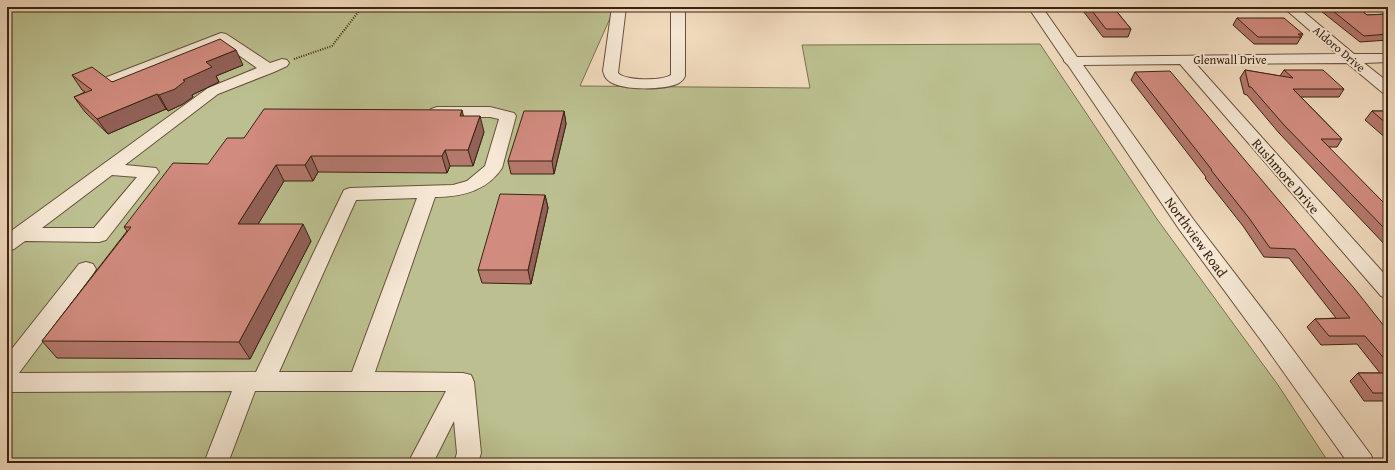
<svg xmlns="http://www.w3.org/2000/svg" width="1395" height="470" font-family="'Gentium Book Plus',serif">
	<style>
		.green { fill: #bcc090; stroke: #7c7250 }
		.lines { fill: none; stroke-linecap: round; stroke-linejoin: round }
		.minor-casing { stroke: #68513c; stroke-width: 2 }
		.path { stroke: #3b2311; stroke-width: 2; stroke-dasharray: 1 1.5; stroke-linecap: butt }
		.minor { fill: #f6e8d5; fill-rule: evenodd }
		.wall { fill: #b4786d; stroke: #3b2311 }
		.shaded-wall { fill: #926159; stroke: #3b2311 }
		.building { fill: #d18b7f; stroke: #3b2311 }
		.labels { text-anchor: middle; stroke-width: 4; stroke-linejoin: round; paint-order: stroke }
		.far-street-label { font-size: 12px; fill: #3b2311; stroke: #f6e8d5 }
		.street-label { font-size: 14px; fill: #3b2311; stroke: #f6e8d5 }
	</style>
	<rect width="100%" height="100%" fill="#f1dbbe"/>
	<filter id="stains"><feTurbulence type="fractalNoise" baseFrequency=".005" numOctaves="4"/><feColorMatrix values="0 0 0 0 .2 0 0 0 0 .09 0 0 0 0 .02 0 0 0 .5 -.17"/></filter>
	<radialGradient id="worn" r=".72"><stop offset=".6" stop-color="#630" stop-opacity="0"/><stop offset="1" stop-color="#630" stop-opacity=".3"/></radialGradient>
	<path class="green" d="M7,7H615L580,86L810,88L802,45L1040,44L1157,219L1278,385L1329,463H7Z"/>
	<g class="lines">
		<defs>
			<g id="minor">
				<path d="M612,7H626L618,73C625,81 662,81 671,75V7H685V76C684,79 682,81 679,83C666,90 621,91 609,81C606,79 604,75 603,71Z"/>
				<path d="M1028,7H1042L1077,57L1337,54L1283,7H1298L1354,54H1388V62L1364,63L1388,82V95L1383,93L1347,63L1196,64L1388,278V299L1381,296L1180,64L1083,65L1193,219L1279,331L1371,455L1374,463H1348L1263,343L1179,229L1068,65L1064,61V60Z"/>
				<path d="M221,33L226,34L270,63L282,59L287,60L289,63L287,66L274,72L218,94L125,165L156,168L159,172L106,240L99,242L25,241L14,249L7,251V234L208,88L257,68L220,42L117,83L112,85L107,83L104,80L107,77ZM112,175L137,177L94,228H42Z"/>
				<path d="M437,107H490L514,113L516,116L502,168C487,191 461,197 435,197L375,372L463,373L471,375L474,382L481,453L478,463H454L457,453L454,421L433,463H408L446,391H255L228,463H204L232,391L7,392V355L79,264L86,262L93,264L96,269L93,274L19,373L256,372L344,190L350,188L453,185L467,181L485,166L499,119L490,117H437L431,115L429,112L431,109ZM417,198L352,372H279L356,200Z"/>
			</g>
		</defs>
		<use href="#minor" class="minor-casing"/>
		<path class="path" d="M294,59L332,46L362,7"/>
		<use href="#minor" class="minor"/>
	</g>
	<g class="wall">
		<path d="M1080,7H1113L1131,29L1128,37H1103Z"/>
		<path d="M1316,7H1357L1367,15L1388,14V40L1360,42Z"/>
		<path d="M1237,18L1303,34L1297,44H1254L1233,25Z"/>
		<path d="M243,65L216,76L219,82L192,95L193,97L183,104L168,111L166,109L108,134L85,112L74,97L85,92L82,90L72,75L112,82Z"/>
		<path d="M1245,70L1280,76L1284,70L1344,89L1339,97H1301L1342,139L1337,147H1328L1385,204H1388V248L1279,133L1247,95L1244,94L1240,78Z"/>
		<path d="M1135,72L1388,331V401H1364L1350,381L1358,373H1380L1357,344L1321,345L1307,327L1315,319L1336,318L1289,258L1264,257L1243,226L1205,178L1206,177L1131,80Z"/>
		<path d="M564,111L566,124L554,174H511L508,161Z"/>
		<path d="M1372,111H1388V140L1365,120Z"/>
		<path d="M464,116L484,132L473,166H450L447,173L318,172L313,181H284L258,224L311,241L250,359L57,358L42,341L127,231L124,227L244,138Z"/>
		<path d="M545,195L548,208L531,284L482,283L478,270Z"/>
	</g>
	<g class="shaded-wall">
		<path d="M236,50L243,65L216,76L219,82L192,95L193,97L183,104L168,111L159,95L183,80L206,62Z"/>
		<path d="M157,94L166,109L108,134L97,119Z"/>
		<path d="M462,110L466,126L460,116Z"/>
		<path d="M564,111L566,124L554,174L552,161Z"/>
		<path d="M480,116L484,132L473,166L468,150Z"/>
		<path d="M445,150L450,166L447,173L442,156Z"/>
		<path d="M311,156L318,172L313,181L305,165Z"/>
		<path d="M276,165L284,181L248,241L238,224Z"/>
		<path d="M545,195L548,208L531,284L528,270Z"/>
		<path d="M303,224L311,241L250,359L239,342Z"/>
	</g>
	<g class="building">
		<path d="M1089,7H1113L1131,29H1106Z"/>
		<path d="M1328,7H1357L1367,15L1388,14V34L1364,36Z"/>
		<path d="M1237,18H1284L1303,34H1298L1302,37H1258Z"/>
		<path d="M220,39L236,50L206,62L212,67L183,80L185,81L175,89L159,95L157,94L97,119L74,97L92,90L72,75L92,67L112,82Z"/>
		<path d="M1245,70L1293,78L1284,70H1323L1344,89H1293L1342,139H1321L1385,204H1388V232L1284,125L1251,87H1249Z"/>
		<path d="M1170,71L1318,247L1354,288L1388,331V363L1365,336H1329L1315,319L1350,318L1295,249L1270,248L1249,218L1211,170H1212L1135,72Z"/>
		<path d="M264,109L462,110L460,116H480L468,150H445L442,156H311L305,165H276L238,224H303L239,342L42,341L131,227H124L173,163L208,164L227,138H244Z"/>
		<path d="M524,111H564L552,161H508Z"/>
		<path d="M1372,111H1388V125Z"/>
		<path d="M500,194L545,195L528,270H478Z"/>
		<path d="M1358,373H1388V393H1373Z"/>
	</g>
	<g class="labels">
		<g class="far-street-label">
			<text transform="translate(1339 49) rotate(40)" y="4">Aldoro Drive</text>
			<text x="1230" y="64">Glenwall Drive</text>
		</g>
		<g class="street-label">
			<text transform="translate(1286 176) rotate(49)" y="5">Rushmore Drive</text>
			<text transform="translate(1196 237) rotate(54)" y="5">Northview Road</text>
		</g>
	</g>
	<rect width="1395" height="470" fill="none" stroke="#f1dbbe" stroke-width="24"/>
	<rect x="8" y="8" width="1379" height="454" fill="none" stroke="#3b2311" stroke-width="2"/>
	<rect x="12" y="12" width="1371" height="446" fill="none" stroke="#3b2311"/>
	<rect width="100%" height="100%" filter="url(#stains)"/>
	<rect width="100%" height="100%" fill="url(#worn)"/>
</svg>
